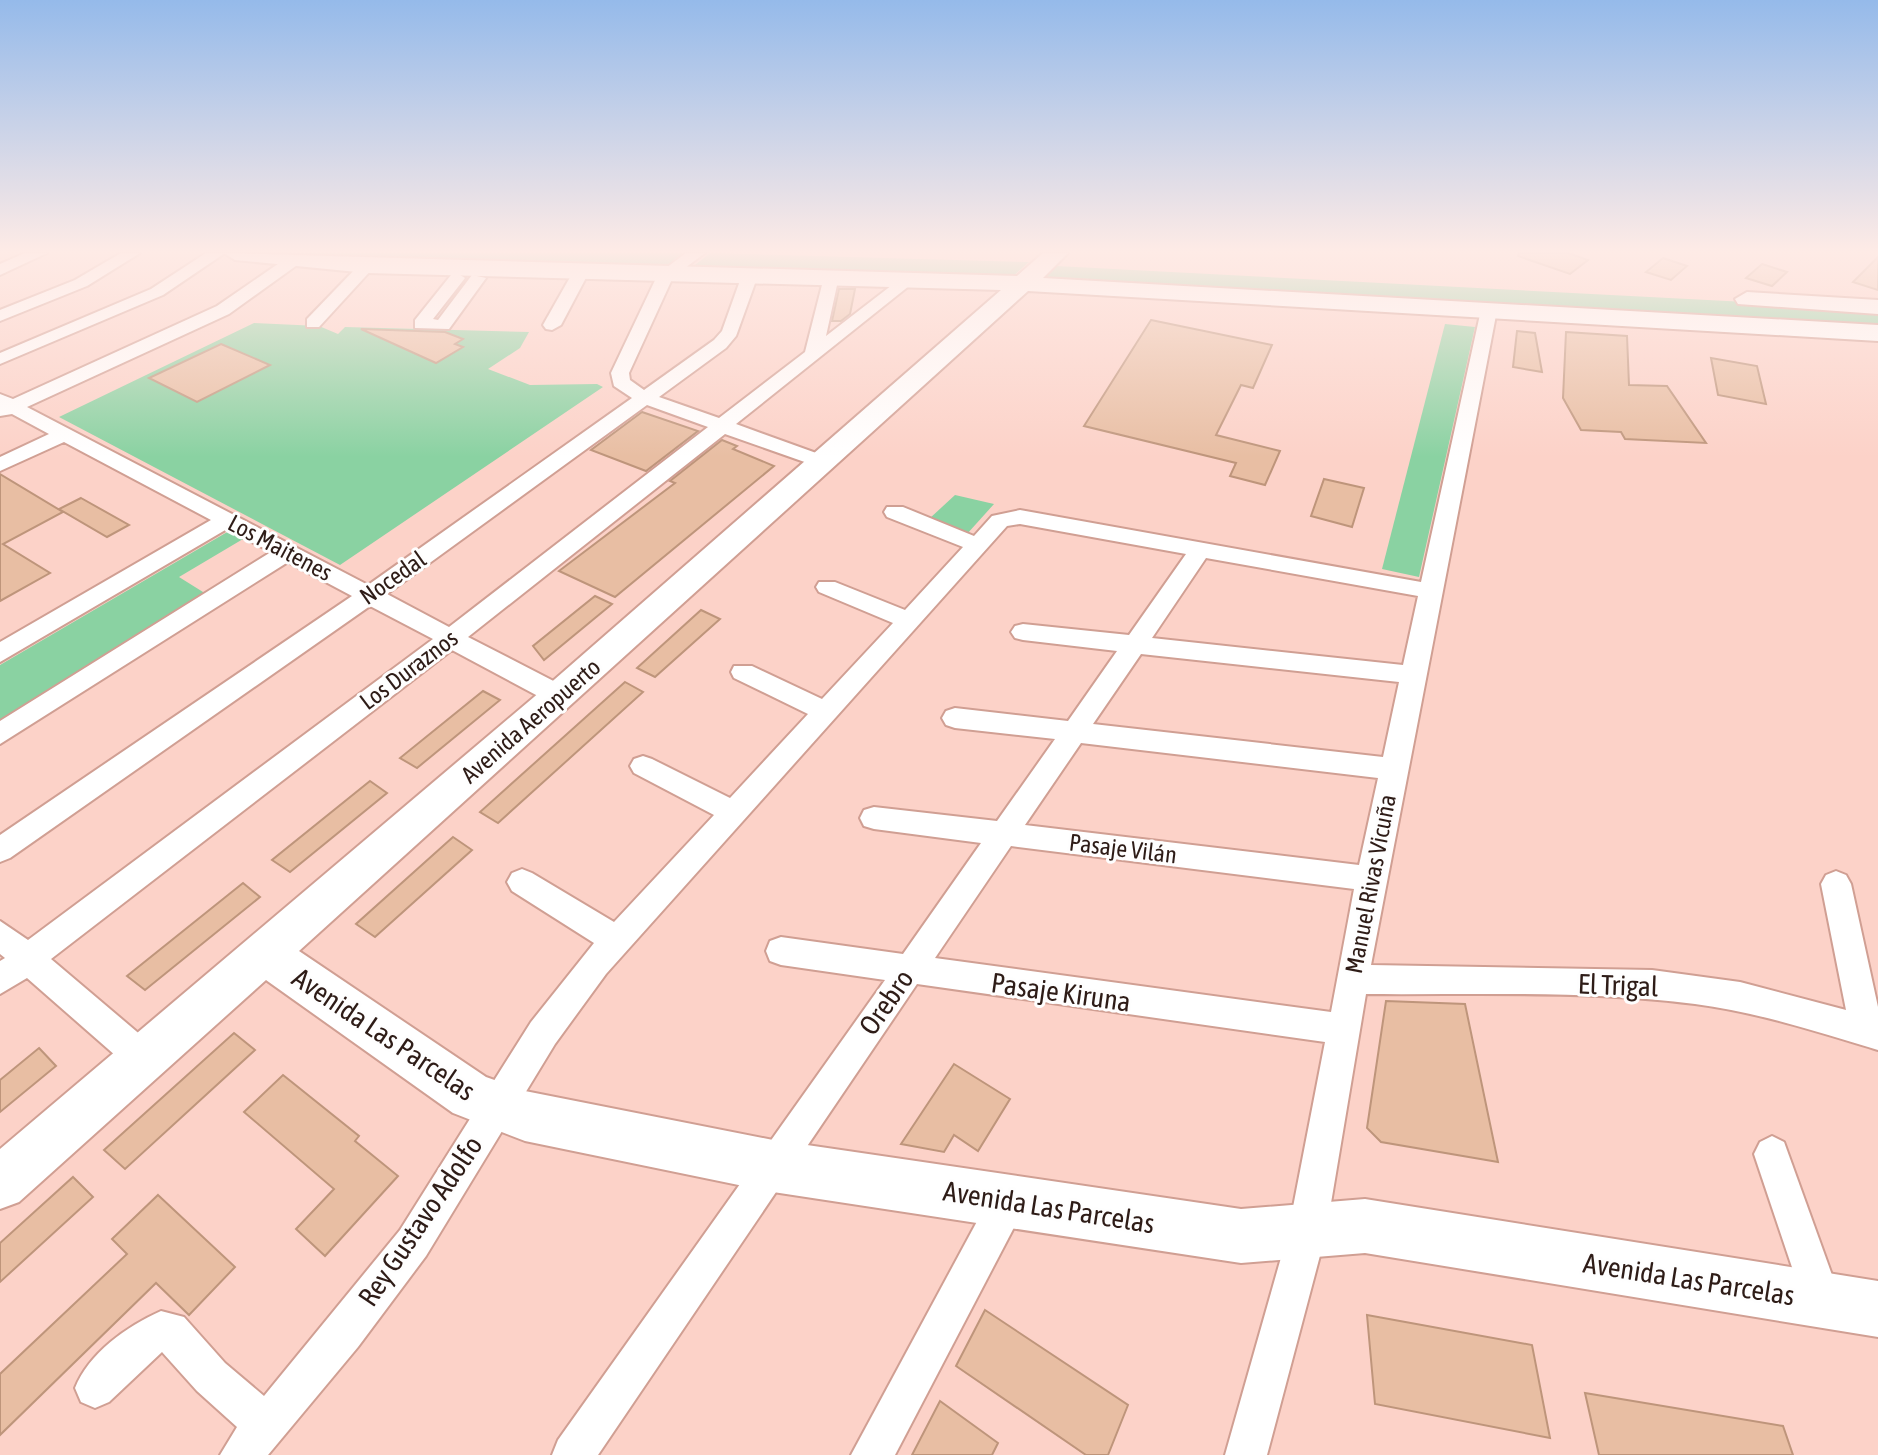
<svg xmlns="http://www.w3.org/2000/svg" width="1878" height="1455" font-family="'Asap Condensed',sans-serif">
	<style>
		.green { fill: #8ad2a2 }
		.building { fill: #e8bea3; stroke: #be957b; stroke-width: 2 }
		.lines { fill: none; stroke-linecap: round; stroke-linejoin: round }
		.street-casing { stroke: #d09f93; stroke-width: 4 }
		.secondary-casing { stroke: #d09f93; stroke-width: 4 }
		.street { fill: #fff; fill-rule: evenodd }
		.secondary { fill: #fff; fill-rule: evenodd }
		.labels { text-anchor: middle; stroke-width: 6; stroke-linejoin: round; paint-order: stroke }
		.street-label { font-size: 24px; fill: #2e1c17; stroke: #fefefe }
		.near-street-label { font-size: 28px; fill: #2e1c17; stroke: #fefefe }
	</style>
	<rect width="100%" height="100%" fill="#fcd2c8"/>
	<g class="green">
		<path d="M284,253H690L664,269L337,259Z"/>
		<path d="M710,253L1029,262L1011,278L690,269Z"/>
		<path d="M1056,266L1878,309V330L1036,281Z"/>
		<path d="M254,323L319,326L338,334L345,327L529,332L520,348L488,369L530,385L597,384L603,387L340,565L59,417Z"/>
		<path d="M1445,324L1475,327L1419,577L1382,569Z"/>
		<path d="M955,495L994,504L967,534L929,519Z"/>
		<path d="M229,531L243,539L179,577L211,597L0,727V665Z"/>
	</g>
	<g class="building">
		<path d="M1519,253H1568L1588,260L1570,274L1518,256Z"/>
		<path d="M1878,257V290L1853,282Z"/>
		<path d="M1663,258L1687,266L1671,280L1646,272Z"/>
		<path d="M1762,264L1787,272L1772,286L1746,278Z"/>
		<path d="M839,289H855L850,314L841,321H832Z"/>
		<path d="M1151,320L1272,345L1253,388L1241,385L1216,435L1280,451L1265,485L1230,476L1236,463L1084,426Z"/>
		<path d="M361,329L445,332L463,339L455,344L463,347L436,363Z"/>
		<path d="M1517,331L1535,333L1542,372L1513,367Z"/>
		<path d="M1566,332L1627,336L1629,385L1667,386L1706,443L1625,439L1621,432L1581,430L1563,398Z"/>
		<path d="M221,344L270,365L197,402L149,378Z"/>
		<path d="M1711,358L1757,366L1766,404L1718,395Z"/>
		<path d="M642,412L698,431L646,471L591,450Z"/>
		<path d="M722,440L737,446L733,449L774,466L615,597L559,571L675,483L670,481Z"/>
		<path d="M0,474L63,512L3,544L50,573L0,601Z"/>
		<path d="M1324,479L1364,488L1352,527L1311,516Z"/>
		<path d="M81,498L129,525L107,537L59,509Z"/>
		<path d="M595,596L612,604L544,660L533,646Z"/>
		<path d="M701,610L720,619L655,677L637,668Z"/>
		<path d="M625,682L643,692L498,823L480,812Z"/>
		<path d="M483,691L500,700L417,768L400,758Z"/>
		<path d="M370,781L387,793L290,872L272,860Z"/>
		<path d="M453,837L472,850L375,937L356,924Z"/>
		<path d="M243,883L260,897L145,990L127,976Z"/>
		<path d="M1386,1001L1465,1004L1498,1162L1381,1142L1367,1128Z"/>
		<path d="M234,1033L255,1050L125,1169L104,1150Z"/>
		<path d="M39,1048L56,1066L0,1112V1080Z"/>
		<path d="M954,1064L1010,1099L978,1151L954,1135L944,1152L901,1144Z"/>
		<path d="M283,1075L359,1136L355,1141L398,1176L325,1256L296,1229L334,1189L244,1112Z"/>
		<path d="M73,1177L93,1197L0,1282V1243Z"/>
		<path d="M158,1195L235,1267L189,1315L156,1283L0,1435V1374L127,1254L112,1239Z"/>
		<path d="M985,1310L1128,1405L1108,1455H1086L956,1366Z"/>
		<path d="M1367,1315L1532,1345L1550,1438L1375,1404Z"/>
		<path d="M1585,1393L1783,1426L1793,1455H1599Z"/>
		<path d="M940,1401L998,1443L992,1455H912Z"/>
	</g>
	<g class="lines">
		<defs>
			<g id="street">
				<path d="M25,253H47L0,275V264Z"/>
				<path d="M121,253H140L87,286L0,321V310L75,280Z"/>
				<path d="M206,253H225L163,295L0,364V353L151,289Z"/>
				<path d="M686,253H705L673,277L629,373L630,380L644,390L714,340L722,331L742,275L756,272L758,275L736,336L726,348L659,397L719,418L805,352L825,273L839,276L826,336L905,275L919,278L736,424L830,458L833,462L830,466H816L725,434L468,637L569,689L573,696L569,703H551L452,650L51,959L156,1048L161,1059L156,1070L144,1075L132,1070L27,978L0,994V961L5,958L0,954V921L28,940L433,639L370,606L10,858L0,862V835L352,596L288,562L0,744V721L271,552L227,529L0,662V642L211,520L64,442L0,471V457L49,434L12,414L0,416V394L13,399L217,306L288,257H300V263L229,314L27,407L368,585L632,398L614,386L611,373L658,274ZM647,405L708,427L449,627L387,594Z"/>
				<path d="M361,263L375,266L319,327H307V319Z"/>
				<path d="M581,267L589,272L561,325L552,330L546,329L543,325L573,272Z"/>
				<path d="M457,273L465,278L433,319L438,320L472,275L486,278L449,329L415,328V320L451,275Z"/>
				<path d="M1489,305L1497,310L1371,965L1652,970L1740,982L1846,1010L1821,884L1826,875L1836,871L1846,875L1851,884L1878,1007V1050C1818,1032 1757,1012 1695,1004C1586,990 1475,995 1366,994L1326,1233L1267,1455H1225L1288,1233L1325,1042L917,984L598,1455H552L558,1440L885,980L781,965L770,961L766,951L770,941L781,937L903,954L981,843L874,829L864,826L860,818L864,810L874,807L997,821L1055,739L955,728L946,725L942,718L946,711L955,708L1068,721L1117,651L1023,640L1015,638L1011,632L1015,626L1023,624L1129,635L1186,554L1020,524L1007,526L606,974L555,1044L426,1256L358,1347L268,1455H220L237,1427L197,1391L162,1352L109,1402L95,1408L81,1402L75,1388C89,1353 127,1326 161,1311L184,1317L225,1363L264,1396L400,1230L531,1022L594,943L512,891L507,882L512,873L522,869L532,873L614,922L714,815L634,773L630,766L634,759L643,756L652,759L730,798L808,714L734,678L731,672L734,666H752L822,699L893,623L819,592L816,587L819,582H835L905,610L963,547L887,517L884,512L887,507H903L974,536L992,516L1020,510L1421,582L1481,310ZM1206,558L1418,596L1403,665L1152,638ZM1141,654L1399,682L1383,757L1093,724ZM1081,743L1378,778L1359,865L1025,825ZM1011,846L1354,889L1331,1012L935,958Z"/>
				<path d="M1772,1136L1784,1142L1841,1300L1836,1314L1822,1319L1808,1314L1803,1300L1754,1154L1760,1142Z"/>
				<path d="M1007,1185L1020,1190L1025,1203L1020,1216L895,1455H851L994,1190Z"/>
			</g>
			<g id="secondary">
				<path d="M224,253L1017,276L1043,253H1068L1043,278L1878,325V341L1028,291L299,951L486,1077L525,1091L773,1140L1241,1209L1365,1199L1878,1281V1337L1365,1253L1241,1263L773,1192L525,1141L453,1113L266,980L19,1202L0,1209V1149L547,686L1001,290L367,273L235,260Z"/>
				<path d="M1747,292L1878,300V314L1738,304L1735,299Z"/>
			</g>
		</defs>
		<use href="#street" class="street-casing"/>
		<use href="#secondary" class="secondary-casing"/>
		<use href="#street" class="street"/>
		<use href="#secondary" class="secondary"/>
	</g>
	<linearGradient id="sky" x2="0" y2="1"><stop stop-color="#95baea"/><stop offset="0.55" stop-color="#feebe6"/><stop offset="1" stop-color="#feebe6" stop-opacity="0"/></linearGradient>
	<rect width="1878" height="457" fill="url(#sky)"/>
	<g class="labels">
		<g class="street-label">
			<text transform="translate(280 548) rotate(28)" y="8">Los Maitenes</text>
			<text transform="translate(393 578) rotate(-35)" y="8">Nocedal</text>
			<text transform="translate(409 670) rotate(-37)" y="8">Los Duraznos</text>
			<text transform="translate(531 721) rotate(-41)" y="8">Avenida Aeropuerto</text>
			<text transform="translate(1123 849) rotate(7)" y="8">Pasaje Vilán</text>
			<text transform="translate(1371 884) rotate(-79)" y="8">Manuel Rivas Vicuña</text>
		</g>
		<g class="near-street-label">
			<text transform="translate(1618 985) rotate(2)" y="10">El Trigal</text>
			<text transform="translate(1061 992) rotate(8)" y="10">Pasaje Kiruna</text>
			<text transform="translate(886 1002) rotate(-55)" y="10">Orebro</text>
			<text transform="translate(384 1034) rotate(34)" y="10">Avenida Las Parcelas</text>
			<text transform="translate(1049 1207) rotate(9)" y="10">Avenida Las Parcelas</text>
			<text transform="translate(420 1221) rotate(-56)" y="10">Rey Gustavo Adolfo</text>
			<text transform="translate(1689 1279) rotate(9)" y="10">Avenida Las Parcelas</text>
		</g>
	</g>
</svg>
